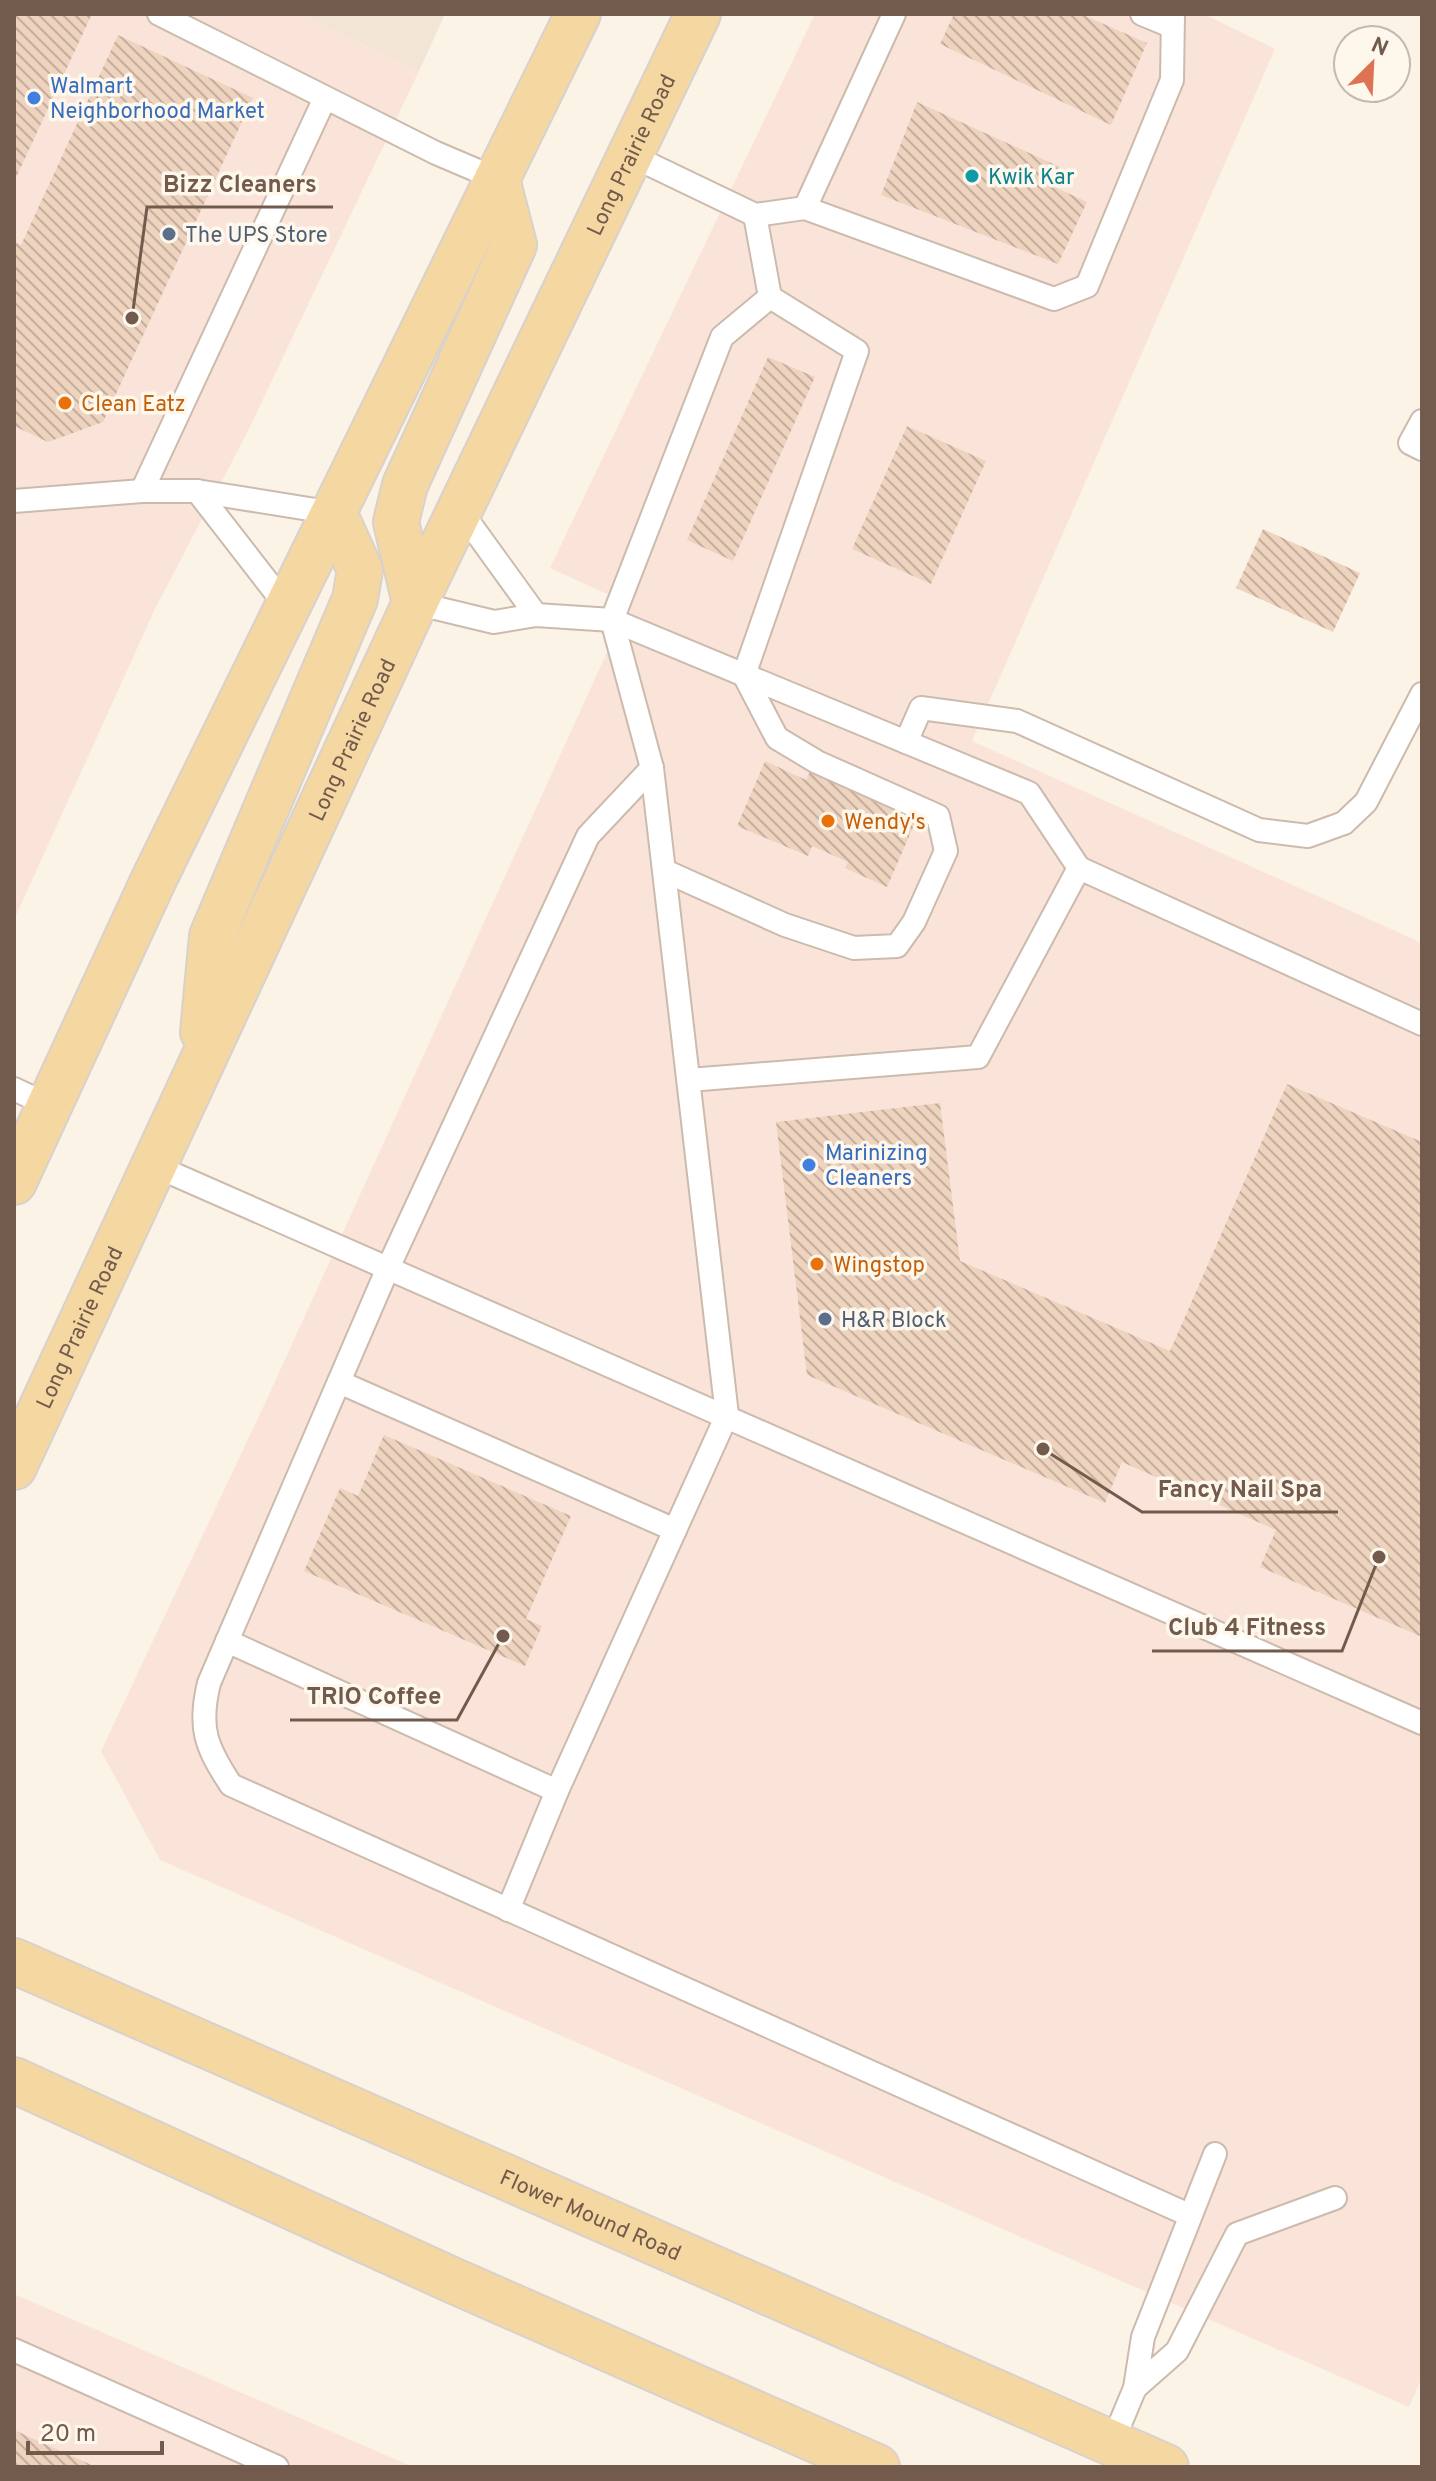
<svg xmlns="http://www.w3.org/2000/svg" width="1436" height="2481" font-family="Overpass,sans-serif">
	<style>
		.residential { fill: #f2e5d5 }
		.commercial { fill: #fae4da }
		.building { fill: url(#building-back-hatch) }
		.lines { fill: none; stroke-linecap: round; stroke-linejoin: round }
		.service-casing { stroke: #ccbbad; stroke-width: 26 }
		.primary-casing { stroke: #d8d1cd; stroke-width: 48 }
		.service { stroke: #fff; stroke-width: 22 }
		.primary { stroke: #f5d7a2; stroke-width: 44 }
		.shop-dot { fill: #3f7fe0; stroke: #fef7ec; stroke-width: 3 }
		.culture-dot { fill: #0f9aa8; stroke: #fef7ec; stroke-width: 3 }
		.service-dot { fill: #5c6f8a; stroke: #fef7ec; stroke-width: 3 }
		.food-dot { fill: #e8710a; stroke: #fef7ec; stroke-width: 3 }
		.labels { text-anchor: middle; stroke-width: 7; stroke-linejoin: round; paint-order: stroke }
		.shop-label { font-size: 22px; fill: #366cbe; stroke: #fef7ec; text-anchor: start }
		.street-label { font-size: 22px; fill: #725a4c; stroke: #fef7ec }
		.culture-label { font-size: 22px; fill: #0d838f; stroke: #fef7ec; text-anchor: start }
		.service-label { font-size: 22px; fill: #4e5e75; stroke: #fef7ec; text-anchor: start }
		.food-label { font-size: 22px; fill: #c56008; stroke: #fef7ec; text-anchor: start }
		.leader { fill: none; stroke: #725a4c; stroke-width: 3 }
		.callout-dot { fill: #725a4c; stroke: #fef7ec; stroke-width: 3 }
		.callout-label { font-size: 24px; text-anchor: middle; font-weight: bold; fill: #725a4c; stroke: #fef7ec; stroke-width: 7; stroke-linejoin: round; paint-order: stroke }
	</style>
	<defs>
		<pattern id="building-back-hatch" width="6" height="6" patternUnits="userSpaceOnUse" patternTransform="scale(2)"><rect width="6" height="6" fill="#eed3bf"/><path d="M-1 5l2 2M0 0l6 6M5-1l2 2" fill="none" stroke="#c5ae9d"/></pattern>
	</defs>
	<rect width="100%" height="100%" fill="#fbf3e6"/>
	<path class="residential" d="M299,14H445L419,71Z"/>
	<g class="commercial">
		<path d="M14,14H299L419,71L248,431L154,611L14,920Z"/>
		<path d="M815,14H1204L1275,49L972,741L1422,943V2378L1409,2407L160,1860L101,1751L267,1399L629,604L550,568Z"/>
		<path d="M14,2294L390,2457L414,2467H14Z"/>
	</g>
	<g class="building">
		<path d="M14,14H92L14,182Z"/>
		<path d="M954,14H1081L1147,43L1111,125L940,44Z"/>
		<path d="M118,35L253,98L103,422L48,442L14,426V242L21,245Z"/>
		<path d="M917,102L1060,167L1050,185L1087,202L1058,264L881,195Z"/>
		<path d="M768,357L815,377L733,561L687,540Z"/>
		<path d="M907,426L986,461L931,584L852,549Z"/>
		<path d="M1263,529L1360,573L1333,632L1236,588Z"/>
		<path d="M765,761L806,780L811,769L918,816L887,887L845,868L848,862L812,846L808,856L737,826Z"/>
		<path d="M1287,1084L1422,1142V1637L1260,1567L1276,1530L1122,1462L1105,1503L807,1375L776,1122L940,1103L960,1261L1170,1351Z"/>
		<path d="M384,1435L571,1516L526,1619L542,1626L525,1666L304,1571L340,1488L358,1496Z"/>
		<path d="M14,2430L96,2467H14Z"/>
	</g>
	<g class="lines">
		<defs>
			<g id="service">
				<path d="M159,14L436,153L497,179"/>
				<path d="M1142,14L1171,26"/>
				<path d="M630,155L755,215L805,208L1054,299L1087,286L1172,80L1173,14"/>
				<path d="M805,208L894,14"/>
				<path d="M1422,421L1410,443L1422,449"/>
				<path d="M142,491L325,98"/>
				<path d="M197,491L287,607"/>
				<path d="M14,501L142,491H197L334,513"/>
				<path d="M460,510L536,615"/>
				<path d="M415,603L494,622L536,615L612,620L1029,793L1079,868L1422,1024"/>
				<path d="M906,742L921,708L1017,721L1259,830L1308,836L1344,823L1366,802L1422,694"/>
				<path d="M652,768L588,836L388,1268L209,1683C198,1728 206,1747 231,1785L1189,2215"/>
				<path d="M665,871L785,925L854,948L897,946L914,922L946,851L938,816L817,762L777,738L744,675L857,351L770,297L755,215"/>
				<path d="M689,1080L978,1057L1079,868"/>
				<path d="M14,1089L48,1105"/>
				<path d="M153,1165L1422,1723"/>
				<path d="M339,1382L675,1530"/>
				<path d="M227,1641L557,1791"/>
				<path d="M508,1910L557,1791L727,1415L652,768L612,620L722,337L770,297"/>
				<path d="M14,2350L277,2467"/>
				<path d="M1135,2388L1177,2351L1237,2234L1335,2198"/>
				<path d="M1112,2443L1135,2388L1143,2337L1215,2154"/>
			</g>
			<g id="primary">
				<path d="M415,603L396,522L405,485L514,245L497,179"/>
				<path d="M203,1032L212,936L355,599L360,570L334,513"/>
				<path d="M14,1182L154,879L578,14"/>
				<path id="s1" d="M14,1467L415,603L698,14"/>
				<path id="s2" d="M14,1961L1166,2467"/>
				<path d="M14,2080L452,2280L877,2467"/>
			</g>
		</defs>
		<use href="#service" class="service-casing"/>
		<use href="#primary" class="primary-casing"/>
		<use href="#service" class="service"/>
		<use href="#primary" class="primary"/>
	</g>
	<g class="shop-dot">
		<circle cx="34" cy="98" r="8"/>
		<circle cx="809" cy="1165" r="8"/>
	</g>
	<circle class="culture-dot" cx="972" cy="176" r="8"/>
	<g class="service-dot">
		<circle cx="169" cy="234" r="8"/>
		<circle cx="825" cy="1319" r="8"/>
	</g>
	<g class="food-dot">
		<circle cx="65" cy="403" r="8"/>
		<circle cx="828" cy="821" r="8"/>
		<circle cx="817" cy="1264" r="8"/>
	</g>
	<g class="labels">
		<g class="shop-label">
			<text x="50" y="93">Walmart<tspan x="50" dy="25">Neighborhood Market</tspan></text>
			<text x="825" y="1160">Marinizing<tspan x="825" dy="25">Cleaners</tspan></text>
		</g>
		<g class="street-label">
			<text dy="8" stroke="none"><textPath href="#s1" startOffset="1450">Long Prairie Road</textPath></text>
			<text dy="8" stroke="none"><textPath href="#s1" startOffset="802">Long Prairie Road</textPath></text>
			<text dy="8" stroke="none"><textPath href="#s1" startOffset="154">Long Prairie Road</textPath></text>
			<text dy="8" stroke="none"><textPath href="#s2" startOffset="630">Flower Mound Road</textPath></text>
		</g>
		<g class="culture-label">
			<text x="988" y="184">Kwik Kar</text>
		</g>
		<g class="service-label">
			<text x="185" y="242">The UPS Store</text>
			<text x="841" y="1327">H&amp;R Block</text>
		</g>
		<g class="food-label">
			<text x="81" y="411">Clean Eatz</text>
			<text x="844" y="829">Wendy's</text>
			<text x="833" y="1272">Wingstop</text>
		</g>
	</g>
	<path class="leader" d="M132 318L147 207H333M1043 1449L1142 1512H1338M1379 1557L1342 1651H1152M503 1636L457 1720H290"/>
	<g class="callout-dot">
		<circle cx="132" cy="318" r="8"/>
		<circle cx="1043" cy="1449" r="8"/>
		<circle cx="1379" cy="1557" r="8"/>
		<circle cx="503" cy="1636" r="8"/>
	</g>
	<g class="callout-label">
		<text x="240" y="192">Bizz Cleaners</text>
		<text x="1240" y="1497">Fancy Nail Spa</text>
		<text x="1247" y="1635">Club 4 Fitness</text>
		<text x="374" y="1704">TRIO Coffee</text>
	</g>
	<rect width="1436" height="2481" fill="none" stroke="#725a4c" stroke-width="32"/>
	<g transform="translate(1372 64) rotate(24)"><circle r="38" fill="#fef7ec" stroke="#c6b8ac" stroke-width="2"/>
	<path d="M0-6L14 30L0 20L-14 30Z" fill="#dd7353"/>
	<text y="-12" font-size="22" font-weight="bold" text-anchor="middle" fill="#725a4c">N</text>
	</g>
	<path d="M28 2441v12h134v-12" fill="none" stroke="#725a4c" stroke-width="4"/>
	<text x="40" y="2441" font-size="24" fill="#725a4c" stroke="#fef7ec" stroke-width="6" paint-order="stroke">20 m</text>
</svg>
